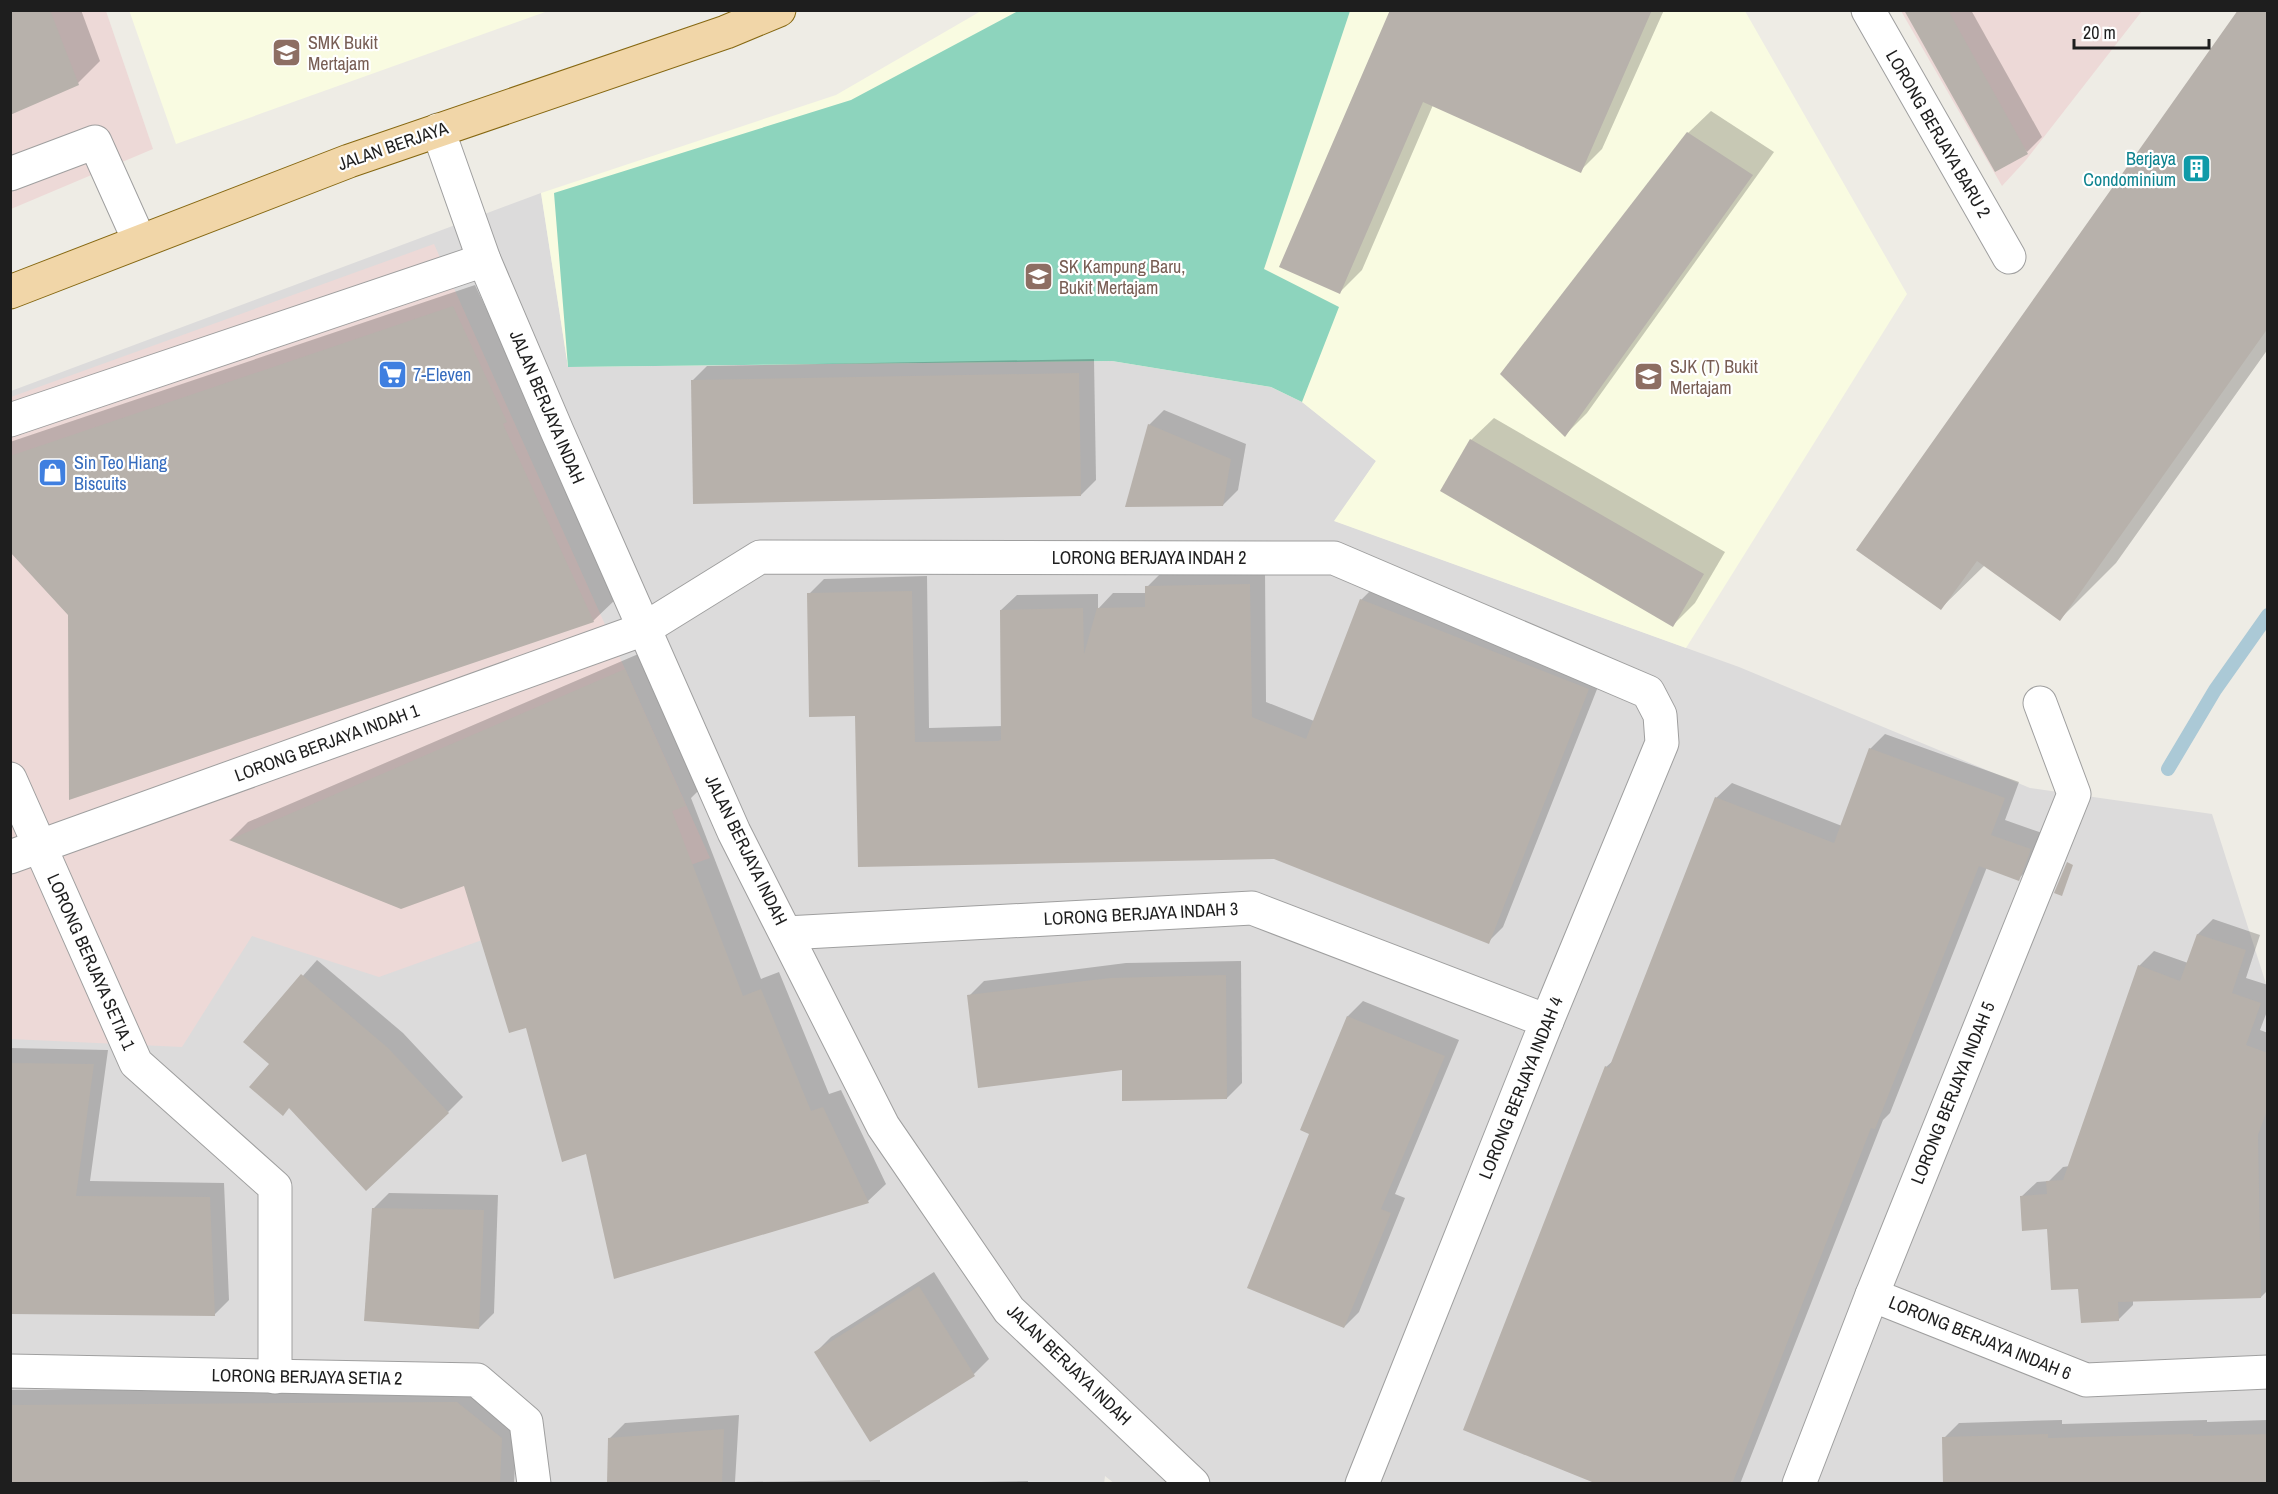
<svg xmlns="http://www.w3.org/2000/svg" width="2278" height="1494" font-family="'Archivo Narrow',sans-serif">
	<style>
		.residential { fill: #dcdbdb }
		.commercial { fill: #edd9d7 }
		.education { fill: #f9fbe1 }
		.pitch { fill: #8dd4bd }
		.shadow { fill: #0003 }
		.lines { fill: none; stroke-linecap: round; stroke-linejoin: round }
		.stream { stroke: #abc9d6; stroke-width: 14 }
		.building { fill: #b7b1ab }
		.minor-casing { stroke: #9f9f9f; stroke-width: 35 }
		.tertiary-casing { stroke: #9f9f9f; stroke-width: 35 }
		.primary-casing { stroke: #866812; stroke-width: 35 }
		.minor { stroke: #fff; stroke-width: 33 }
		.tertiary { stroke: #fff; stroke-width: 33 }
		.primary { stroke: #f1d6a8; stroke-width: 33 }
		.labels { text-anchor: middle; stroke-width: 4.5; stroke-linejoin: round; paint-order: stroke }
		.education-label { font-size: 18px; fill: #785e54; stroke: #fff; text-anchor: start }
		.street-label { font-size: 18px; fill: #1e1e1e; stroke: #fff }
		.culture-label { font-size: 18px; fill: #0d838f; stroke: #fff; text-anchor: end }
		.shop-label { font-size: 18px; fill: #366cbe; stroke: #fff; text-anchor: start }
	</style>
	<rect width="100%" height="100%" fill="#eeece5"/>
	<path class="residential" d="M541,193L568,367L1112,361L1271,387L1302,402L1376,461L1335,521L1739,667L2030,788L2212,814L2267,987V1483L1115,1484L1105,1476L1104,1484H11V391Z"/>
	<g class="commercial">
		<path d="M11,11H106L153,149L11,209Z"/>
		<path d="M1901,11H2142L2026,160L2002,186Z"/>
		<path d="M434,244L710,858L379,977L252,936L182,1047L11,1039V397Z"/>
	</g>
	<g class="education">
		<path d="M129,10H548V11L176,144Z"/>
		<path d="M981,11H1745L1907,294L1686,648L1334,521L1376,461L1302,402L1271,387L1112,361L568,367L541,193L836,95Z"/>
	</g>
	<path class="pitch" d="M1018,11H1350L1264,269L1339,307L1302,402L1271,387L1112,361L568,367L554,193L851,100Z"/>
	<g class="shadow">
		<path d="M10,10H81L100,61L78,83Z"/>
		<path d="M1391,10H1664L1602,149L1580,171L1433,105L1362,270L1340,292Z"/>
		<path d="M1906,10H1971L2042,137L2027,152Z"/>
		<path d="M2268,10V349L2116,563L2060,619L1985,565L1941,608Z"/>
		<path d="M1711,111L1774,152L1587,413L1565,435L1688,133Z"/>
		<path d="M475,285L529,399L526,402L616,599L593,621L70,615L10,550V442Z"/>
		<path d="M1094,359L1096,480L1081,495L692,381L707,366Z"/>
		<path d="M1164,410L1246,444L1238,490L1223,505L1149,425Z"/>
		<path d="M1494,418L1725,552L1695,603L1673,625L1471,440Z"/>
		<path d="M1265,570L1266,702L1314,721L1361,600L1376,585L1603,674L1503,927L1488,942L1274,858L859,865L857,714L809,594L824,579L927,576L929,728L1003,726L1001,610L1017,595L1098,594V609L1113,593H1147V587L1162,572Z"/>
		<path d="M643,652L703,786L691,798L761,979L779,972L829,1094L841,1090L886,1184L868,1201L615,1277L587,1152L527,1026L465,884L231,839L248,822Z"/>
		<path d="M1885,734L2019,782L2005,820L2045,834L2034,864L2018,879L1987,867L1890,1113L1883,1120L1740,1484H1598L1606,1067L1614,1060L1716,798L1732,783L1842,826L1870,749Z"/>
		<path d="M2213,919L2260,935L2246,978L2268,985V1009L2260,1030L2268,1033V1290L2261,1297L2133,1300V1305L2118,1320L2079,1287L2049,1227L2021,1197L2037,1182L2049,1181L2063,1167L2070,1166L2139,966L2154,951L2188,963L2198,934Z"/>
		<path d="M317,960L403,1033L463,1097L448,1112L271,1063L245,1041Z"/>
		<path d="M1241,961L1242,1083L1227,1098L1123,1068L969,996L984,981L1126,963Z"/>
		<path d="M1363,1001L1459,1040L1395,1194L1405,1198L1359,1312L1344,1327L1311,1133L1302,1129L1348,1016Z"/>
		<path d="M10,1048L108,1050L90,1181L224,1183L229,1300L214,1315L10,1312Z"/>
		<path d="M389,1193L498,1195L494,1313L479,1328L374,1208Z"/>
		<path d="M934,1272L989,1359L974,1374L816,1352L831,1337Z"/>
		<path d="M473,1387L517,1423L514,1484H10V1390Z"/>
		<path d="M739,1415L735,1482L880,1480V1484H608L610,1438L625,1423Z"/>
		<path d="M2062,1420V1424L2207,1420V1422L2268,1420V1484L1944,1438L1959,1423Z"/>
		<path d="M1028,1481V1484H880Z"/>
	</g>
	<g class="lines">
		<path class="stream" d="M2168,769L2215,690L2268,615"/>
	</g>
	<g class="building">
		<path d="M10,10H50L79,85L10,115Z"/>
		<path d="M1390,10H1652L1581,173L1423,102L1340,294L1279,267Z"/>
		<path d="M1904,10H1948L2028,154L1995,172Z"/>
		<path d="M2238,10H2268V328L2060,621L1977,561L1941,610L1856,550Z"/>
		<path d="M1687,132L1753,175L1565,437L1500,374Z"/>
		<path d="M453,306L507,422L503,424L594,622L69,800L68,615L10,552V456Z"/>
		<path d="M1079,373L1081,496L693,504L691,380Z"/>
		<path d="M1148,424L1231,459L1223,506L1125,507Z"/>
		<path d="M1470,439L1704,574L1673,627L1440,491Z"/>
		<path d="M1250,584L1252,717L1306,739L1360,599L1589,689L1489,944L1274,859L858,867L855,716L809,717L807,593L912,591L915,742L998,741L1001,740L1000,610L1083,608L1084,654L1097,608L1145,607V586Z"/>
		<path d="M625,669L686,806L672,811L743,996L761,989L811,1111L823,1107L869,1203L614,1279L586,1154L562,1162L526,1028L509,1033L464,886L401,909L229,840Z"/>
		<path d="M1869,748L2005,798L1991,835L2031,849L2019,881L1979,866L1875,1129L1871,1128L1732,1484H1597L1463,1430L1605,1066L1609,1068L1715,797L1834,843Z"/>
		<path d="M2067,862L2073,865L2062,896L2054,893Z"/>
		<path d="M2197,934L2246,950L2232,993L2261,1003L2246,1045L2268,1053V1108L2258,1135L2261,1298L2118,1302L2119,1321L2081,1323L2078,1289L2051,1290L2047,1229L2022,1231L2020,1196L2047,1194L2046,1181L2063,1180L2138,965L2180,981Z"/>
		<path d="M301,974L388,1048L449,1113L366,1191L289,1108L283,1116L249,1087L269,1064L243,1042Z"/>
		<path d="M1226,975L1227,1099L1122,1101V1070L978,1088L967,995L1110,978Z"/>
		<path d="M1347,1016L1445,1056L1381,1209L1391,1213L1344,1328L1247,1288L1309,1134L1300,1130Z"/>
		<path d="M10,1063L94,1064L76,1196L210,1197L215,1316L10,1314Z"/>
		<path d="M372,1208L484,1210L479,1329L364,1321Z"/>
		<path d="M919,1286L975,1376L870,1442L814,1352Z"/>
		<path d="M457,1402L502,1438L500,1484H10V1405Z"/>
		<path d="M724,1429L722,1484H607L608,1438Z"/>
		<path d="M2048,1434V1438L2193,1434V1436L2268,1434V1484H1943L1942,1437Z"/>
	</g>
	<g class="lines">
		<defs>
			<g id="minor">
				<path d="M1868,10L2009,257"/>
				<path d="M10,174L95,142L139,240"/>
				<path d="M10,420L484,260"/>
				<path d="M10,779L136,1063L275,1187V1377"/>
				<path d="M10,857L644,629L760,557L1334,558L1648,692L1660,715L1662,743L1547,1021L1362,1484"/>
				<path d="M786,933L1252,908L1547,1021"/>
				<path d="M1872,1295L2086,1380L2268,1372"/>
				<path d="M10,1371L477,1380L526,1422L534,1484"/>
				<path d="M1799,1484L1872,1295L2074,794L2040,703"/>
			</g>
			<path id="tertiary" d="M438,130L484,260L557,431L734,832L883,1126L1009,1310L1193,1484"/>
			<path id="primary" d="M10,292L349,161L726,32L779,10"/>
		</defs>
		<use href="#minor" class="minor-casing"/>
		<use href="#tertiary" class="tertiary-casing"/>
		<use href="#primary" class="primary-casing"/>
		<use href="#minor" class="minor"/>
		<use href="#tertiary" class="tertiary"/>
		<use href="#primary" class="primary"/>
	</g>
	<defs>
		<symbol id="school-square" viewBox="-11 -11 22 22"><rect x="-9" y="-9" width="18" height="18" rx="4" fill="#8d6e63" stroke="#fff"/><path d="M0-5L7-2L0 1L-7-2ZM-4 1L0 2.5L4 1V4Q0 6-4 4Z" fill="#fff"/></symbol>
		<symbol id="building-square" viewBox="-11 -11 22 22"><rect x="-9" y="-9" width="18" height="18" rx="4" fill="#0f9aa8" stroke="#fff"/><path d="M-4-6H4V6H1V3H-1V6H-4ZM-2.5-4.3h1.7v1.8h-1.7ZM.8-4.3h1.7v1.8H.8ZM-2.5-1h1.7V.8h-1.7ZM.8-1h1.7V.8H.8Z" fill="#fff"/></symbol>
		<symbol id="supermarket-square" viewBox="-11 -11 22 22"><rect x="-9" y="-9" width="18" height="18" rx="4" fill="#3f7fe0" stroke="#fff"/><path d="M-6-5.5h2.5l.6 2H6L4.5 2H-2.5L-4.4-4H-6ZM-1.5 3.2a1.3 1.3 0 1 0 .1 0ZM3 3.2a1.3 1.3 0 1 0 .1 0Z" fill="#fff"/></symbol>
		<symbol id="shop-square" viewBox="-11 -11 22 22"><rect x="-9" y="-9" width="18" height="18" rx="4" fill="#3f7fe0" stroke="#fff"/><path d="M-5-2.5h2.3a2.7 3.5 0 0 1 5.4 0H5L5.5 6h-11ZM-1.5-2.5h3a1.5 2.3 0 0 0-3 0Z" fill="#fff"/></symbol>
	</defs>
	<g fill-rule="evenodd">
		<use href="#school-square" x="270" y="36" width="33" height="33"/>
		<use href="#building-square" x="2180" y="152" width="33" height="33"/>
		<use href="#school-square" x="1022" y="260" width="33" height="33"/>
		<use href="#supermarket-square" x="376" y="358" width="33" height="33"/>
		<use href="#school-square" x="1632" y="360" width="33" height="33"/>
		<use href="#shop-square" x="36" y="456" width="33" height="33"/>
	</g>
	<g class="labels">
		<g class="education-label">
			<text x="308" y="49">SMK Bukit<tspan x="308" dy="21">Mertajam</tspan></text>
			<text x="1059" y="273">SK Kampung Baru,<tspan x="1059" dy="21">Bukit Mertajam</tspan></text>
			<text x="1670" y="373">SJK (T) Bukit<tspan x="1670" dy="21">Mertajam</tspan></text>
		</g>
		<g class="street-label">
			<text transform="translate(1938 134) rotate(60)" y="6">LORONG BERJAYA BARU 2</text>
			<text transform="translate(393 146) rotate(-19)" y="6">JALAN BERJAYA</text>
			<text transform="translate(547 407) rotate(67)" y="6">JALAN BERJAYA INDAH</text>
			<text x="1149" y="564">LORONG BERJAYA INDAH 2</text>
			<text transform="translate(327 743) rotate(-20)" y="6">LORONG BERJAYA INDAH 1</text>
			<text transform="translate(746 850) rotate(64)" y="6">JALAN BERJAYA INDAH</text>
			<text transform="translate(1141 914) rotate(-3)" y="6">LORONG BERJAYA INDAH 3</text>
			<text transform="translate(91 962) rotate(66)" y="6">LORONG BERJAYA SETIA 1</text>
			<text transform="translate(1521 1088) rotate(-68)" y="6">LORONG BERJAYA INDAH 4</text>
			<text transform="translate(1953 1093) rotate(-68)" y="6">LORONG BERJAYA INDAH 5</text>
			<text transform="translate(1980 1338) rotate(22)" y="6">LORONG BERJAYA INDAH 6</text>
			<text transform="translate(1069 1365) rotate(44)" y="6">JALAN BERJAYA INDAH</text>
			<text transform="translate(307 1377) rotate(1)" y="6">LORONG BERJAYA SETIA 2</text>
		</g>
		<g class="culture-label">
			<text x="2176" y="165">Berjaya<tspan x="2176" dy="21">Condominium</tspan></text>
		</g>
		<g class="shop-label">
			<text x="413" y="381">7-Eleven</text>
			<text x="74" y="469">Sin Teo Hiang<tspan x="74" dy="21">Biscuits</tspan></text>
		</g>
	</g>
	<rect width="2278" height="1494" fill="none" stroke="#1e1e1e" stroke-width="24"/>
	<path d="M2074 39v9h135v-9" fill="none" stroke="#1e1e1e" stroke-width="3"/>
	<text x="2083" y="39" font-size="18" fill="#1e1e1e" stroke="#ffffff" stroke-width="4.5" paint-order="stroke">20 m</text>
</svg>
